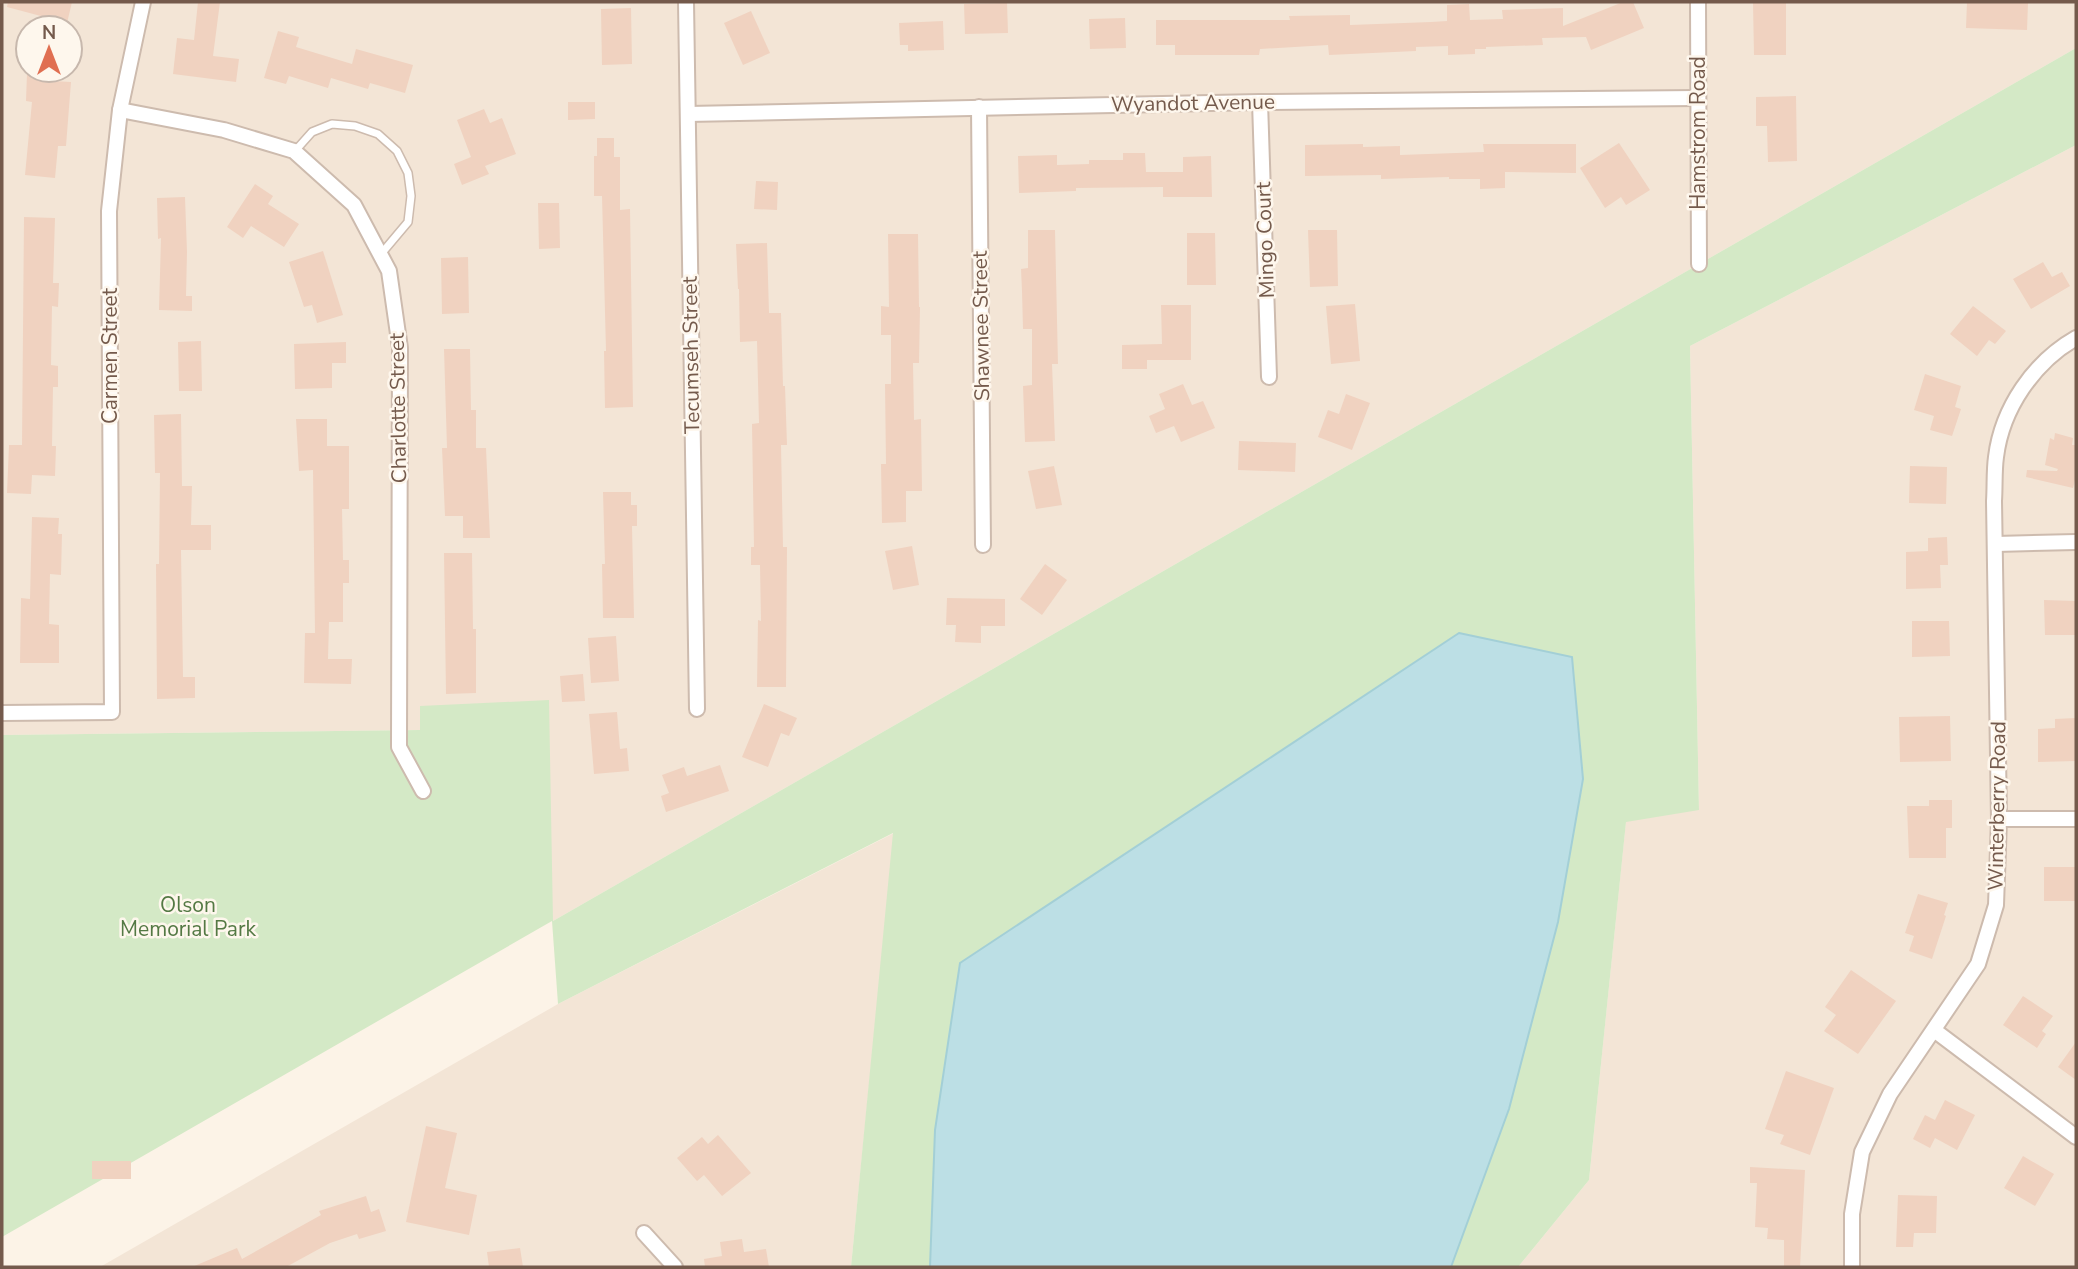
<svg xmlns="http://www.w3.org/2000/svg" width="2078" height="1269" font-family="'Nunito Sans',sans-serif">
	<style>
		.residential { fill: #f3e5d6; fill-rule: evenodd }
		.green { fill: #d4e9c6 }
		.water { fill: #bcdfe5; stroke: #a3cfd6; stroke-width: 2 }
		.building { fill: #f0d2c0 }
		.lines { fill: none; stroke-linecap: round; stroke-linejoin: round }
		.lane-casing { stroke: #cdbbae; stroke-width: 10 }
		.street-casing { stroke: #cdbbae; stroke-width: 18 }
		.lane { stroke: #fff; stroke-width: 7 }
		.street { stroke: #fff; stroke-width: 14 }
		.labels { text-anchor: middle; stroke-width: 5; stroke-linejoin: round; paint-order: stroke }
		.street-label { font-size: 21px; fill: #745a4c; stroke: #fef7ed }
		.park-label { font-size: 21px; fill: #547944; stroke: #fef7ed }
	</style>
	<rect width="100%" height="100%" fill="#fcf3e7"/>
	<g class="residential">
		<path d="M2,2H2076V48L553,921L420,706V730L2,735ZM28,28H70V70H28Z"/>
		<path d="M2076,145V1267H1518L1589,1180L1626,821L1699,809L1690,346Z"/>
		<path d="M894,833L851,1267H100L558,1004Z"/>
	</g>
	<path class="green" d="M2076,48V145L1690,346L1699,810L1626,822L1589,1180L1518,1267H851L893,833L558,1004L552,921L2,1237V735L420,730V706L549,700L553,921Z"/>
	<path class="water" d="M1459,633L1572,657L1583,779L1558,922L1509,1109L1451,1267H930L935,1130L960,963Z"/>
	<g class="building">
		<path d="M8,2H72L67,23L7,7Z"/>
		<path d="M198,2H220L213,56L239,59L236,82L173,74L177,38L194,40Z"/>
		<path d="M1623,2H1633L1644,28L1591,50L1586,37L1542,38L1543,45L1486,47V49H1475V54L1448,55V46L1416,47V51L1329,55L1328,45L1260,49L1259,55H1175V45H1156V20H1290L1289,16L1350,15V25L1431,22L1447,21V5L1469,4L1470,20L1503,19L1502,10L1563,8V26Z"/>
		<path d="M1753,2H1786V55H1754Z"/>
		<path d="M1967,2L2028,3L2027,30L1966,28Z"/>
		<path d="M1007,3L1008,33L965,34L964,4Z"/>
		<path d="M631,8L632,64L602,65L601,9Z"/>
		<path d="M751,11L770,53L743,65L724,23Z"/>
		<path d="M1125,18L1126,48L1090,49L1089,19Z"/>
		<path d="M943,21L944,50L908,51V45H900L899,23Z"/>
		<path d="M278,31L299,37L296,47L352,64L356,49L413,65L405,93L370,83L368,89L331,78L328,88L289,76L286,84L264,78Z"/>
		<path d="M27,73L54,75L53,81L71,82L66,146H58L55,178L25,175L32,102L26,101Z"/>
		<path d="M1796,96L1797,161L1768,162L1767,126H1756V97Z"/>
		<path d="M568,102H595V119L568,120Z"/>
		<path d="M484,109L490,123L502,118L516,154L485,166L489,174L462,185L454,164L471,157L457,120Z"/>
		<path d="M597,138H614V157H620V210L630,209L633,407L605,408L604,351H606L602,196H594V156H597Z"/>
		<path d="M1619,143L1650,190L1626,205L1621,197L1605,208L1580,168Z"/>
		<path d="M1363,144V147L1400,146V155L1484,152L1483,144H1576V173L1505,172V188L1480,189V179H1449V177L1381,179V175L1305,176V145Z"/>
		<path d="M1123,153H1145L1146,172H1183V157L1211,156L1212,197H1163V187L1076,188V191L1019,193L1018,156L1057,155V165L1089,164V160H1123Z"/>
		<path d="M756,181L778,182L777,210L754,209Z"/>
		<path d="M255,184L273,196L268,204L299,224L284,247L251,226L243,238L227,227Z"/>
		<path d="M185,197L187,252L186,296H192V311L159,310L161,238L158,239L157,198Z"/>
		<path d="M538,203H559L560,248L539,249Z"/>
		<path d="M24,217L55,218L53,283H59L58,307L52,306L51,365L58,366V387H53L52,446H56L55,476L32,475L31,494L7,493L9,445H22Z"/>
		<path d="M1028,230H1055L1058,364H1052L1055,441L1025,442L1023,386L1032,385V329H1023L1022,291L1021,269L1028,268Z"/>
		<path d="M1308,230H1337L1338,286L1310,287Z"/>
		<path d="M1187,233H1215L1216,285H1187Z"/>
		<path d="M888,234H918L919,307H920L919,363H913L914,420L921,419L922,491H906V522L882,523L881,464H886L885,384H891V335H881V306L889,307Z"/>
		<path d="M767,243L769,313H781L783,386H785L787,445H781L783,547H787L786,687H757L758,620L761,621L760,565H751V547H754L752,424L759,423L757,341L740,342L739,289H738L736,244Z"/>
		<path d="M323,251L343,315L317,323L312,305L304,307L289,262Z"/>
		<path d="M468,257L469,313L442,314L441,258Z"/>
		<path d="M2043,262L2052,277L2062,272L2070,286L2031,309L2013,279Z"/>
		<path d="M1355,304L1360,361L1331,364L1326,306Z"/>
		<path d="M1161,305H1191V360H1147V369H1122V345L1162,344Z"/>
		<path d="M1973,306L2006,331L1995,344L1989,340L1977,356L1950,334Z"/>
		<path d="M201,341L202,391H179L178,342Z"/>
		<path d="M346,342V363H332V388L295,389L294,344Z"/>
		<path d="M444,349H470L471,410H476V448H486L490,538H463V516H445L442,448H447Z"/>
		<path d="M1925,374L1961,386L1955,407L1961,409L1952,436L1930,430L1934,416L1914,410Z"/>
		<path d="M1183,384L1192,405L1203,401L1215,428L1181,442L1174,426L1156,433L1149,416L1165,409L1159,394Z"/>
		<path d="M1346,394L1370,403L1352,450L1318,437L1328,410L1339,414Z"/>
		<path d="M181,414L182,486H192L191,525H211V550H181L183,677H195V698L157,699L156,564H159L160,473H155L154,415Z"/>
		<path d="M296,419H327V446H349V509H342L343,560H349V583H343V622H329L328,659H352L351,684L304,683L305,633H315L313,470L299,471Z"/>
		<path d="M2055,433L2073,438L2072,445H2076V476L2073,488L2026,477L2027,470L2057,471L2058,469L2045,465L2050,438L2054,440Z"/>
		<path d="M1239,441L1296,443L1295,472L1238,470Z"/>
		<path d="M1054,466L1062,505L1036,509L1028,471Z"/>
		<path d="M1910,466L1947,467L1946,504L1909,503Z"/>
		<path d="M603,492H631V505H637V526H632L634,618H603L602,564H605Z"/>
		<path d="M32,517L59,518L58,534H62L61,575L50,574L49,624L59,625V663H20L21,598L30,599Z"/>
		<path d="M1947,537L1948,565H1940L1941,588L1906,589V552L1928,551V538Z"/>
		<path d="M912,546L919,585L893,590L885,551Z"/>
		<path d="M444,553H472L473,629H476V693L446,694Z"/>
		<path d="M1045,564L1067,580L1042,615L1020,599Z"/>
		<path d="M947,598L1005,599V626H981V643L955,642L956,625H946Z"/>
		<path d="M2044,600L2076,601V635H2045Z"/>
		<path d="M1912,621H1949L1950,656L1912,657Z"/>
		<path d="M616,636L619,681L591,683L588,638Z"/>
		<path d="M583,674L585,701L562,702L560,676Z"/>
		<path d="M764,704L797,718L789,736L781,733L768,767L742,757Z"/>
		<path d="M617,712L620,749L627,748L629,771L594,774L589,714Z"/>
		<path d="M1950,716L1951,761L1900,762L1899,717Z"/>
		<path d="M2076,718V761L2038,762V729L2055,728V719Z"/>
		<path d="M720,765L729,791L666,812L661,796L669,793L662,775L684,767L687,776Z"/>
		<path d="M1929,800H1952V828H1946V858H1909L1907,806H1929Z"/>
		<rect x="2044" y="867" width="32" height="34"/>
		<path d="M1918,894L1948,903L1944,915L1946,916L1932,959L1909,951L1914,936L1905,933Z"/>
		<path d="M1851,970L1896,1001L1858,1054L1824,1031L1836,1015L1825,1007Z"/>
		<path d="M2023,996L2053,1016L2042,1031L2046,1034L2037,1048L2003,1025Z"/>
		<path d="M2076,1042V1080L2058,1067Z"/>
		<path d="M1786,1071L1834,1088L1810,1155L1780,1144L1784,1135L1765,1129Z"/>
		<path d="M1945,1100L1975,1115L1957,1150L1935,1138L1930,1148L1913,1139L1925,1115L1935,1120Z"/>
		<path d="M426,1126L457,1133L445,1188L477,1195L469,1235L406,1222Z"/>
		<path d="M718,1135L751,1173L722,1196L704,1175L697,1181L677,1158L702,1137L708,1144Z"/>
		<path d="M2023,1156L2054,1174L2035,1206L2004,1188Z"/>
		<rect x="92" y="1161" width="39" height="18"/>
		<path d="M1750,1167L1805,1170L1800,1267H1784V1240L1767,1239L1768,1228L1755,1227L1757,1183H1750Z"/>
		<path d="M1898,1195L1937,1196L1936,1233H1914L1913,1247H1896Z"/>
		<path d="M366,1196L371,1212L379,1209L386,1231L359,1239L357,1234L330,1243L286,1267H192L237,1248L242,1259L321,1215L319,1211Z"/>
		<path d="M742,1239L744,1252L766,1249L769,1267H705L704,1259L722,1256L720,1242Z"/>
		<path d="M520,1248L523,1267H489L487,1252Z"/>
	</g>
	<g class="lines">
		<defs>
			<path id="lane" d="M295,151L312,132L332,124L355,126L378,134L397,151L408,173L411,196L408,222L381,254"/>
			<g id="street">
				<path d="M686,2L697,709"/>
				<path d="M1698,2L1699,264"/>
				<path d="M1260,102L1269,377"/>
				<path d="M979,107L983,545"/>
				<path d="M120,110L224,130L294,151L354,205L389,271L400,348L399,747L423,791"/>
				<path d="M688,114L1260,102L1698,98"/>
				<path d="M1996,544L2076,542"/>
				<path d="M2,713L112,712L109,211L120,110L143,2"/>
				<path d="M1999,819H2076"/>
				<path d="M1934,1030L2076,1137"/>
				<path d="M644,1233L675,1267"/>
				<path d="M1852,1267V1214L1862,1152L1890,1094L1978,964L1996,905L1999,819L1994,501C1995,487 1994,471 1996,457C2002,408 2034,362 2076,338"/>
			</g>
		</defs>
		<use href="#lane" class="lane-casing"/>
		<use href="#street" class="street-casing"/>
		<use href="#lane" class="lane"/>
		<use href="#street" class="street"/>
	</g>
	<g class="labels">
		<g class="street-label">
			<text transform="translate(1193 103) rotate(-1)" y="7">Wyandot Avenue</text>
			<text transform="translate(1698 133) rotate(-90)" y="7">Hamstrom Road</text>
			<text transform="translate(1265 240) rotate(-92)" y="7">Mingo Court</text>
			<text transform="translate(981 326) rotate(-91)" y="7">Shawnee Street</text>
			<text transform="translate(691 355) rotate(-91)" y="7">Tecumseh Street</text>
			<text transform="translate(110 356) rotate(-90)" y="7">Carmen Street</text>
			<text transform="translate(398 408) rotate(-91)" y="7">Charlotte Street</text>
			<text transform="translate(1997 806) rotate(-89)" y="7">Winterberry Road</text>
		</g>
		<g class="park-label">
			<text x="188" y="912">Olson<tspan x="188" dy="24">Memorial Park</tspan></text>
		</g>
	</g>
	<rect width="2078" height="1269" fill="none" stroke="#745a4c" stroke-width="7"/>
	<g transform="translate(49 49)"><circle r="33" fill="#fef7ed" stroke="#c7b8ad" stroke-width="2"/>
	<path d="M0-5L12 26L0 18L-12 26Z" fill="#e06f51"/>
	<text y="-10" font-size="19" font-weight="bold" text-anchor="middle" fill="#745a4c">N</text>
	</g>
</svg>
